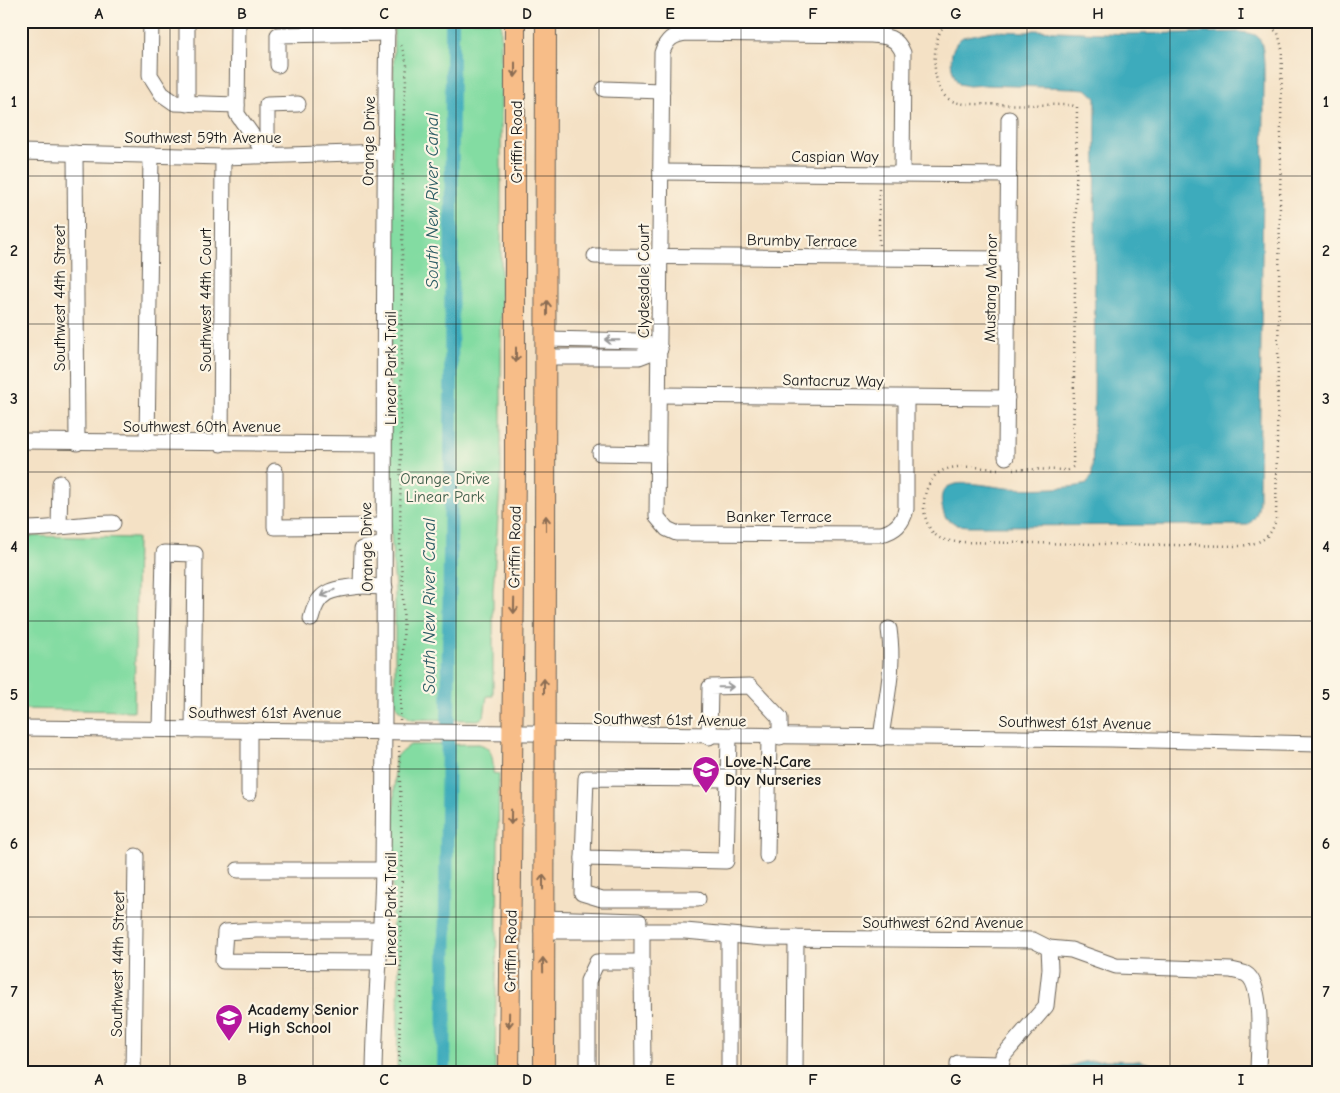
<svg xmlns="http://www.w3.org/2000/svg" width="1340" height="1093" font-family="'Comic Neue',sans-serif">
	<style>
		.green { fill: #83dca2; stroke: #507c5f }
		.water { fill: #3dabbc; stroke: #2c646c }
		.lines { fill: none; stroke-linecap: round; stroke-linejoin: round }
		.canal { stroke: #3dabbc; stroke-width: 14 }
		.minor-casing { stroke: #686157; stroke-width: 17 }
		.major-casing { stroke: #686157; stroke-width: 22 }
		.path { stroke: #686157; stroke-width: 2.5; stroke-dasharray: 1 4; stroke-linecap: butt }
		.minor { stroke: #fff; stroke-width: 15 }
		.major { stroke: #f7bd88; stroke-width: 20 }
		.oneway { stroke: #8a6c52 }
		.oneway2 { stroke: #999 }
		.grid { fill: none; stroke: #1c1c1c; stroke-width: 1; stroke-opacity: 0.55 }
		.labels { text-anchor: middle; stroke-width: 4.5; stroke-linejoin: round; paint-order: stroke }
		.street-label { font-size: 16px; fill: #1c1c1c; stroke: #fcf5e5 }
		.park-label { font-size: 16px; fill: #405f4b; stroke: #fcf5e5 }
		.poi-label { font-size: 16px; font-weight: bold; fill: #1c1c1c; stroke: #fcf5e5; text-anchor: start }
		.water-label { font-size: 18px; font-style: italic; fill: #2b5c64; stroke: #fcf5e5 }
		.neatline { fill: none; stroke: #1c1c1c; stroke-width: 2 }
		.grid-label { font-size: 16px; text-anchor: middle; font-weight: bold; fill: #1c1c1c }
	</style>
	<rect width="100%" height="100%" fill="#fcf5e5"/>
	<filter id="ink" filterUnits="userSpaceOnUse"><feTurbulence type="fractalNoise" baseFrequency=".02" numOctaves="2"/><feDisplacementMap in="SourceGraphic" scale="10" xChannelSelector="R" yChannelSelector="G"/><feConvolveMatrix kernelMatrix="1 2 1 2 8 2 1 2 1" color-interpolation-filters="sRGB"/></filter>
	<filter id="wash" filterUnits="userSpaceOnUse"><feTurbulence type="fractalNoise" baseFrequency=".0096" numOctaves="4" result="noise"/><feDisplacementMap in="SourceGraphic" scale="20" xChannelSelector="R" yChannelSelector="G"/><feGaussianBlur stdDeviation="1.12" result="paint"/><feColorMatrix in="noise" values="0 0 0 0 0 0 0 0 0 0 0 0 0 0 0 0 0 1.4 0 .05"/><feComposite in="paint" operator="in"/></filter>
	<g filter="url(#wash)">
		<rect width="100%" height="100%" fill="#f4e1c5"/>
		<g class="green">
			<path d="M394,21H501V474L493,590V696H487L484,717L478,720L411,719L398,709L395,702V588L389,508Z"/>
			<path d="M21,536L137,538L134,711L21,709Z"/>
			<path d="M479,744C494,748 493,761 493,773L499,774L495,1072H397L399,956L394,951L392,911L395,757L410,745Z"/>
		</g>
		<g class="water">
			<path d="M1034,30L1127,34L1240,32C1246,33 1255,33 1259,38C1267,49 1263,94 1264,109L1259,489C1259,504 1260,515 1248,525L969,526L957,525L945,517C942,508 938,495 946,488C959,478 992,487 1007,488C1023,489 1073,489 1087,484L1092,475L1094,413L1096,98L1086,89L1072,88L984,85L969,86L959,84C949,71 947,47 963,37L993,31L1027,32Z"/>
			<path d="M1103,1060L1140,1061L1151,1064L1154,1072H1035L1057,1070L1083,1062Z"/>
		</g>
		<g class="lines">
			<path class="canal" d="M444,1072L451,467L452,21"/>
		</g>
	</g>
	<g filter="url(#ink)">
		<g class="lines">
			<defs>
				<g id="minor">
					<path d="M151,21L150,75L162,94L175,103L237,105"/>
					<path d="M238,21L237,114L267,156V105L298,104"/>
					<path d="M278,65V35L387,33"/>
					<path d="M604,89L662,91"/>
					<path d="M187,104V21"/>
					<path d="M21,152L223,157L385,152"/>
					<path d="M75,153L77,443"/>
					<path d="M661,172L1009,175"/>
					<path d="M902,174L903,53C897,37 886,36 871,35L687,33C673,34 666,40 662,53L657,517L667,529L676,533L881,534C895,531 903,523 906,509V398"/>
					<path d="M595,256L1008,259"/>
					<path d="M547,339L640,341L660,349"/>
					<path d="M547,357H639L660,349"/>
					<path d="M659,395L1007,398"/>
					<path d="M21,441L383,444"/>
					<path d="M147,443L151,155"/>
					<path d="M221,444L223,157"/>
					<path d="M600,453L658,454"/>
					<path d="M1006,457L1009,119"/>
					<path d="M275,471V527L383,526"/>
					<path d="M59,527L60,483"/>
					<path d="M21,529C52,530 82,523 113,523"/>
					<path d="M383,544L362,549L361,586L385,587"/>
					<path d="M311,619C318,589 333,589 361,586"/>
					<path d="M21,728L1111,739L1319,744"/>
					<path d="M160,729L164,553L195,554L193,730"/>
					<path d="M709,737L710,687L750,686L780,718V737"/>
					<path d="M881,738C886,697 895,671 889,629"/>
					<path d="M727,779L586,778L583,858L726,861L729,737"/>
					<path d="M249,793V730"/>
					<path d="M767,856L769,737"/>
					<path d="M583,858L582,893L602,899H698"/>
					<path d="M238,870H383"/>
					<path d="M543,918L639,921"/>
					<path d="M642,930V962"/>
					<path d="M542,931H685L764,938L1033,940L1049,948L1071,950L1116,966L1231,970C1235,971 1242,972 1246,974C1265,985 1258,1051 1258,1072"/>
					<path d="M379,962L223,961L225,932L256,930H381"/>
					<path d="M133,1072L136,856"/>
					<path d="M374,1072C375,1003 382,935 383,866C386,584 382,303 387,21"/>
					<path d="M588,1072V981L597,962H642L643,1072"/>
					<path d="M729,1072V936"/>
					<path d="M795,1072L796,938"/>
					<path d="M958,1072V1063L1001,1064"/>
					<path d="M1000,1072L1003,1056L1046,1006L1050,969L1049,948"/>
				</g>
				<g id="major">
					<path d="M509,1072L515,470V21"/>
					<path d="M544,1072L546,21"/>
				</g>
			</defs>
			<use href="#minor" class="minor-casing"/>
			<use href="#major" class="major-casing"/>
			<g class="path">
				<path d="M948,21C932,33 930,80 944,95C949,101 957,103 965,104L1071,105L1077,107L1073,467L1068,470L1013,469"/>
				<path d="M879,245V186"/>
				<path d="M998,469C980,468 955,463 940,472C920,484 918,523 938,537C943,540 950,541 956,542L1241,546C1260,543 1271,539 1276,519L1282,48L1278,33L1264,21"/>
				<path d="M400,720C403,664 406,609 400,553L403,125L407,64L401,45"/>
				<path d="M399,1072L402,860L399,745"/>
			</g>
			<use href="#minor" class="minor"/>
			<use href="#major" class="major"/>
		</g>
		<defs><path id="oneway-shaft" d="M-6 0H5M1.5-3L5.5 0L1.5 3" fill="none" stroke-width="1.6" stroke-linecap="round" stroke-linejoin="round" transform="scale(1.25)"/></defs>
		<g class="oneway">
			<use href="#oneway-shaft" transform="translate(515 70) rotate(90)"/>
			<use href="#oneway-shaft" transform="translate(547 308) rotate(-90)"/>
			<use href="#oneway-shaft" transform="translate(516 355) rotate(90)"/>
			<use href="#oneway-shaft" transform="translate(546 523) rotate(-90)"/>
			<use href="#oneway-shaft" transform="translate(514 606) rotate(91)"/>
			<use href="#oneway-shaft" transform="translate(544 686) rotate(-90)"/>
			<use href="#oneway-shaft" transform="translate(511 817) rotate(91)"/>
			<use href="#oneway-shaft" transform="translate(543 882) rotate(-90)"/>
			<use href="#oneway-shaft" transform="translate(543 965) rotate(-91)"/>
			<use href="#oneway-shaft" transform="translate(509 1020) rotate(91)"/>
		</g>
		<g class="oneway2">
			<use href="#oneway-shaft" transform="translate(612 340) rotate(-179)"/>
			<use href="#oneway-shaft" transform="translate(328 593) rotate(154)"/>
			<use href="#oneway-shaft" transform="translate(726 687) rotate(-1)"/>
		</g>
	</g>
	<path class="grid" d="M170,21V1072M313,21V1072M456,21V1072M599,21V1072M741,21V1072M884,21V1072M1027,21V1072M1170,21V1072M21,176H1319M21,324H1319M21,472H1319M21,621H1319M21,769H1319M21,917H1319"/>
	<defs>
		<symbol id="school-pin" viewBox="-11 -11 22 30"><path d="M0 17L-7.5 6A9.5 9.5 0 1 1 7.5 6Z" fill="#b5179e" stroke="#fcf5e5"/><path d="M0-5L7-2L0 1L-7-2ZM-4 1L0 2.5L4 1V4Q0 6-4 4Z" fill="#fff"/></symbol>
	</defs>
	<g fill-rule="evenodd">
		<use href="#school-pin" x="690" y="754" width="32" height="43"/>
		<use href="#school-pin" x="213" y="1002" width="32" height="43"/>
	</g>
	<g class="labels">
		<g class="street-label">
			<text x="203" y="143">Southwest 59th Avenue</text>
			<text transform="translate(368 141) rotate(-89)" y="6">Orange Drive</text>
			<text transform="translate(516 142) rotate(-90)" y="6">Griffin Road</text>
			<text x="835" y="162">Caspian Way</text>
			<text transform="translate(802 240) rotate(1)" y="6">Brumby Terrace</text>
			<text transform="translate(643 281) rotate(-90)" y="6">Clydesdale Court</text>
			<text transform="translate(990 288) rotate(-89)" y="6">Mustang Manor</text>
			<text transform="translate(59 298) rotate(-90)" y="6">Southwest 44th Street</text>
			<text transform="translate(205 300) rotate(-90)" y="6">Southwest 44th Court</text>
			<text transform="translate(390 368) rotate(-90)" y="6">Linear Park Trail</text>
			<text transform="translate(833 380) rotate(1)" y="6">Santacruz Way</text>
			<text x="202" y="432">Southwest 60th Avenue</text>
			<text x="779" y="522">Banker Terrace</text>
			<text transform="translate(366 547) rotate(-91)" y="6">Orange Drive</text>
			<text transform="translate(514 547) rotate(-89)" y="6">Griffin Road</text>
			<text x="265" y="718">Southwest 61st Avenue</text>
			<text transform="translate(670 719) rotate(1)" y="6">Southwest 61st Avenue</text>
			<text transform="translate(1075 722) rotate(1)" y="6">Southwest 61st Avenue</text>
			<text transform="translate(390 909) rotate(-90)" y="6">Linear Park Trail</text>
			<text x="943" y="928">Southwest 62nd Avenue</text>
			<text transform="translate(510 951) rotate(-89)" y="6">Griffin Road</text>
			<text transform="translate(117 964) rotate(-89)" y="6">Southwest 44th Street</text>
		</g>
		<g class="park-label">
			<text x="445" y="484">Orange Drive<tspan x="445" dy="18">Linear Park</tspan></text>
		</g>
		<g class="poi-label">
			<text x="725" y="767">Love-N-Care<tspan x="725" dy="18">Day Nurseries</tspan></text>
			<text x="248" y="1015">Academy Senior<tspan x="248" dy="18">High School</tspan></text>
		</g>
		<g class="water-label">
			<text transform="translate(432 201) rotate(-90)" y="6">South New River Canal</text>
			<text transform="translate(429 606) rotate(-90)" y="6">South New River Canal</text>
		</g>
	</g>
	<rect width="1340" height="1093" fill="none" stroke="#fcf5e5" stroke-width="55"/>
	<rect x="28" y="28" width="1284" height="1038" class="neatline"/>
	<g class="grid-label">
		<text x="99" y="19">A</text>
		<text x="242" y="19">B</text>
		<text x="384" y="19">C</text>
		<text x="527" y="19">D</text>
		<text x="670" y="19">E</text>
		<text x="813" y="19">F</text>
		<text x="956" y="19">G</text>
		<text x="1098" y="19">H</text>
		<text x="1241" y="19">I</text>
		<text x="14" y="107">1</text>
		<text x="1326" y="107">1</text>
		<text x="14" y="256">2</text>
		<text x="1326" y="256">2</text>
		<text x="14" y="404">3</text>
		<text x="1326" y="404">3</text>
		<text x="14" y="552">4</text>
		<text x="1326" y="552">4</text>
		<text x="14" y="700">5</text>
		<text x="1326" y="700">5</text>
		<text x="14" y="849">6</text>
		<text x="1326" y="849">6</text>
		<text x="14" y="997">7</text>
		<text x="1326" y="997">7</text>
		<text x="99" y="1085">A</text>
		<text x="242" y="1085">B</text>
		<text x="384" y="1085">C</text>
		<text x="527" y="1085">D</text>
		<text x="670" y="1085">E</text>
		<text x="813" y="1085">F</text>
		<text x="956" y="1085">G</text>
		<text x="1098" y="1085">H</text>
		<text x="1241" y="1085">I</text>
	</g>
</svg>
